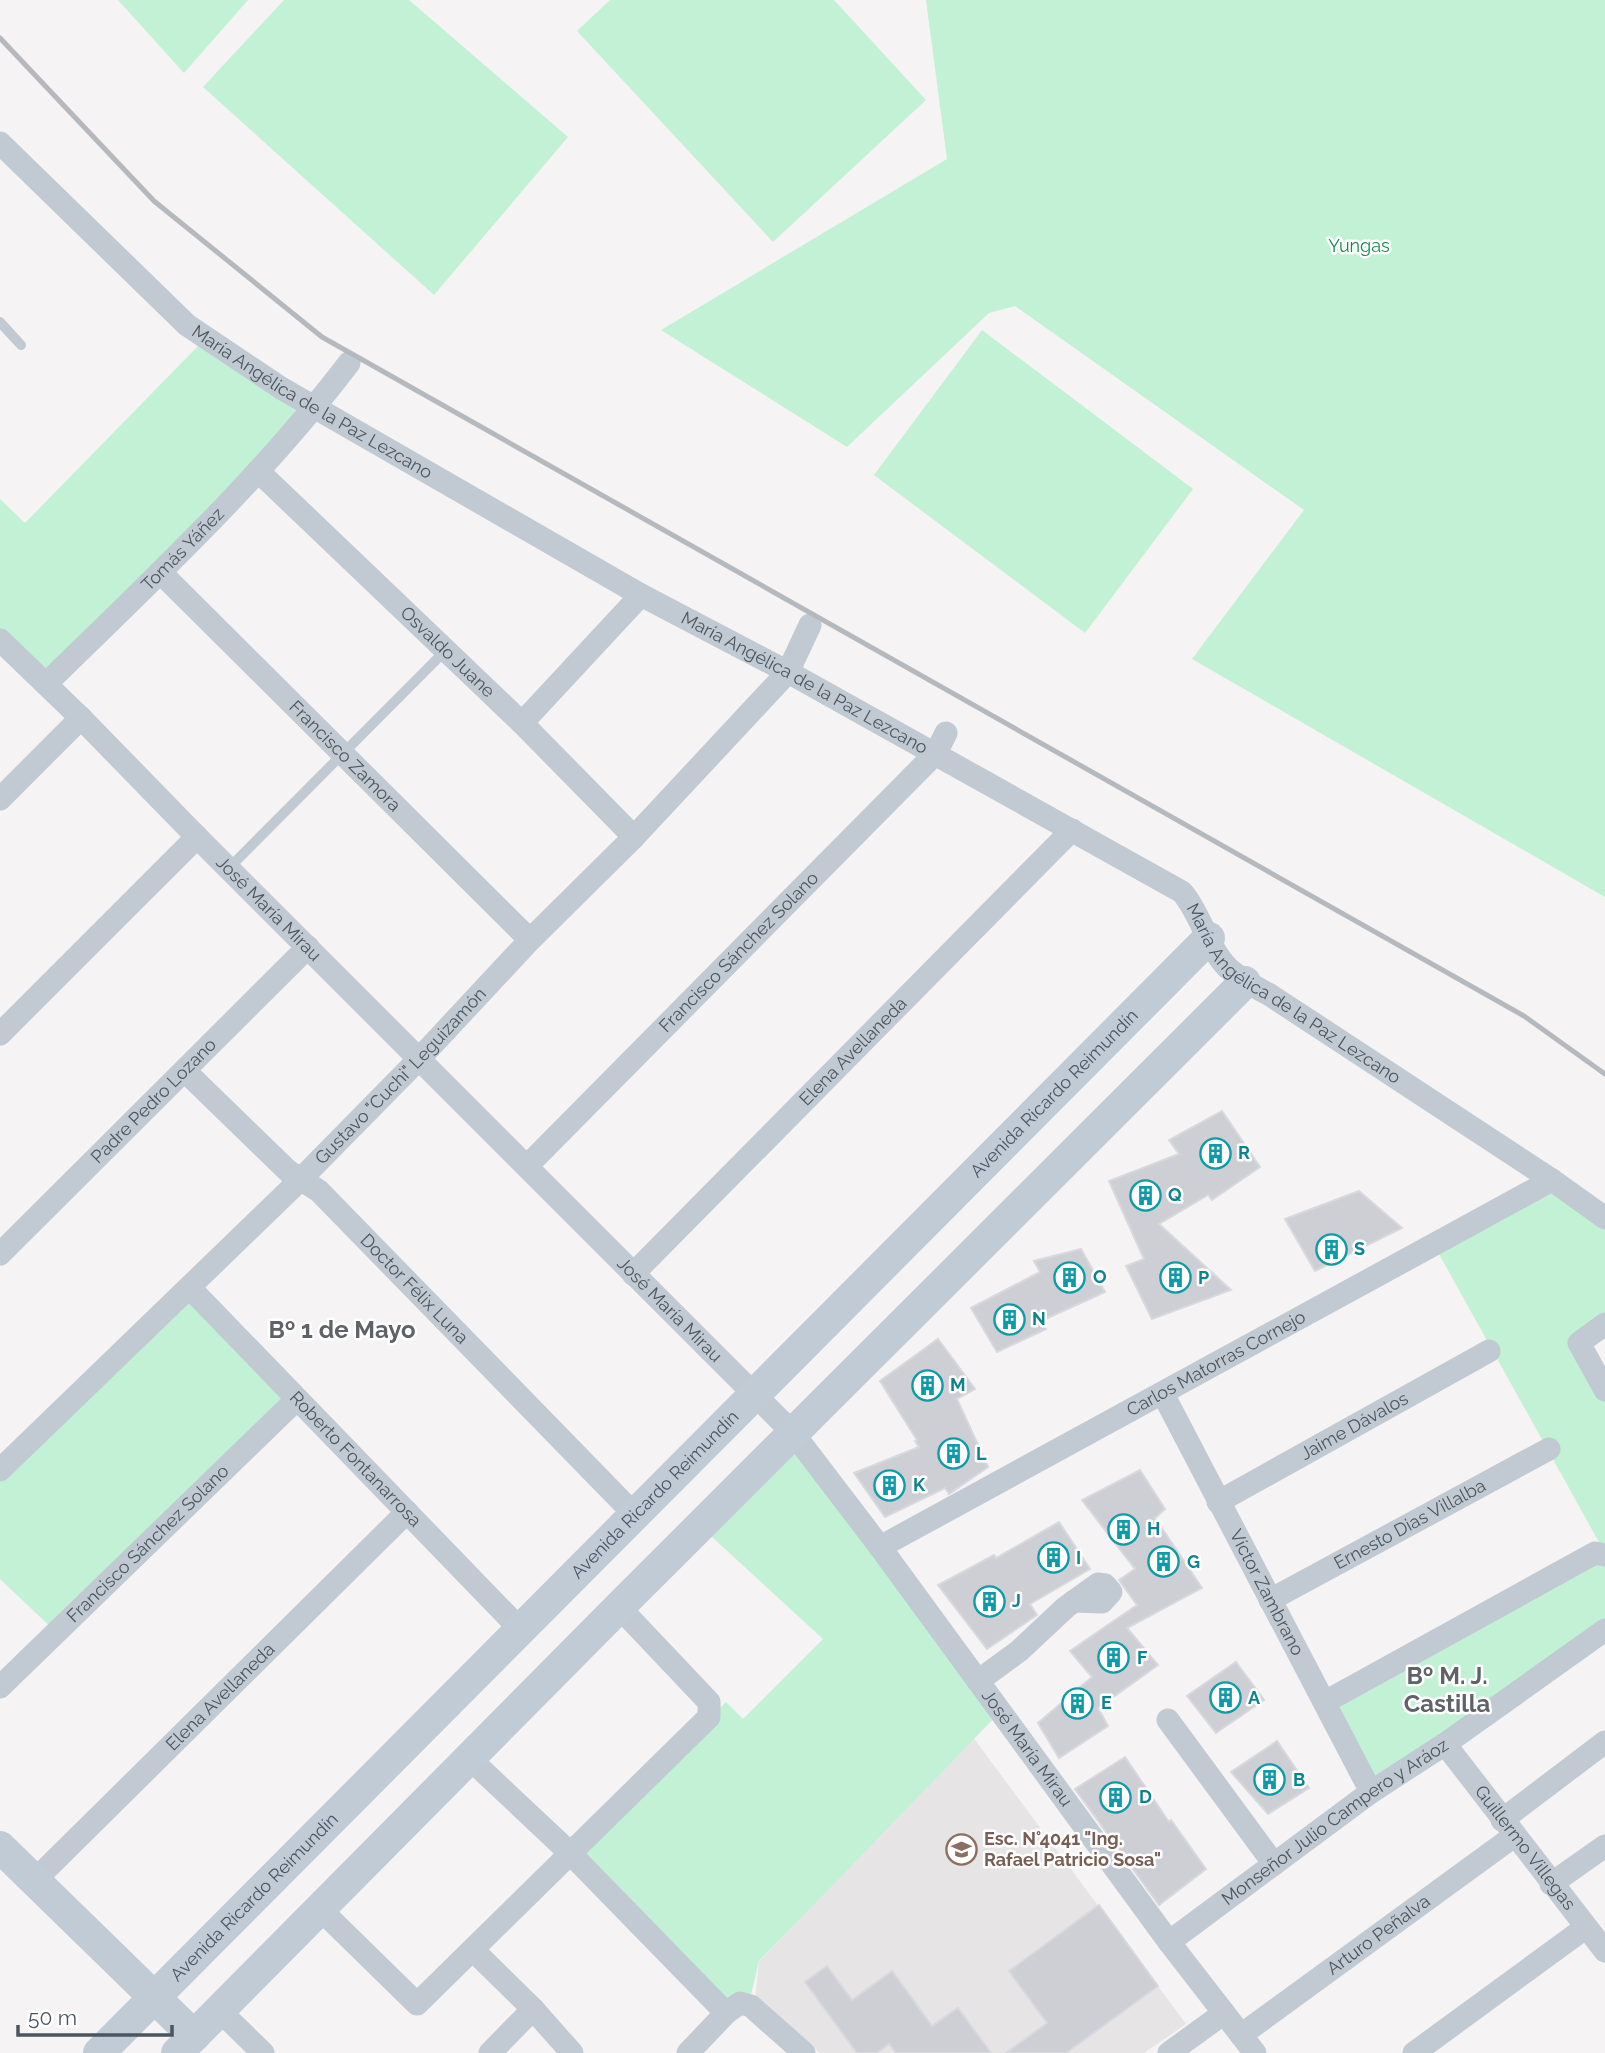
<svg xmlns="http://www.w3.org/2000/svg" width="1605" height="2053" font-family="Raleway,sans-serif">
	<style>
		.education { fill: #e6e4e5 }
		.green { fill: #c3f1d5 }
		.building { fill: #cdcfd5; stroke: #d7d9de; stroke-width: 2 }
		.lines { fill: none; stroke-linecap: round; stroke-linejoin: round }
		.lane { stroke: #c1cad2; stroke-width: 10 }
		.street { stroke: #c1cad2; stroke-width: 23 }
		.secondary { stroke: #c1cbd6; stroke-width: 32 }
		.rail { stroke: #b5b8bd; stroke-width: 5 }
		.labels { text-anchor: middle; stroke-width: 5; stroke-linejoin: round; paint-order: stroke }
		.park-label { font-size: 18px; fill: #17864f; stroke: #fff }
		.street-label { font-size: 18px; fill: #4a5661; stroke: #fff }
		.culture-label { font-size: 18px; font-weight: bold; fill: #0d838f; stroke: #fff; text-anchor: start }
		.education-label { font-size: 18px; font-weight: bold; fill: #785e54; stroke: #fff; text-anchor: start }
		.district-label { font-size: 24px; font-weight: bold; fill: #5f6368; stroke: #fff }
	</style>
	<rect width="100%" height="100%" fill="#f5f3f3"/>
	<path class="education" d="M972,1736L1186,2024L1144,2053H820L755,2000L759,1962Z"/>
	<g class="green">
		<path d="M118,0H248L184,73Z"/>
		<path d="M284,0H409L568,137L434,295L203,87Z"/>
		<path d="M610,0H834L926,100L773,242L577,31Z"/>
		<path d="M926,0H1605V897L1192,659L1304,510L1015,306L989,313L847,447L661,330L947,159Z"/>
		<path d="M982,330L1193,489L1085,633L874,475Z"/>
		<path d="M201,343L306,411L46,684L0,639V499L25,523Z"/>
		<path d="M1552,1180L1605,1218V1324L1579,1344L1605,1390V1553L1434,1245Z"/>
		<path d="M190,1288L297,1399L57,1633L0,1579V1470Z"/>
		<path d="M793,1433L1000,1712L759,1961L750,1999L726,2013L570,1853L726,1702L743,1719L823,1639L700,1526Z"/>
		<path d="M1605,1559V1630L1371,1792L1325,1702Z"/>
	</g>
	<g class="building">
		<path d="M1222,1111L1260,1167L1212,1200L1208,1195L1159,1224L1231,1290L1152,1319L1126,1266L1144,1259L1109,1181L1179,1154L1169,1140Z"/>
		<path d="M1359,1191L1402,1228L1315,1271L1285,1219Z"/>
		<path d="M1081,1249L1105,1292L1041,1321L1046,1329L997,1352L971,1308L1040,1272L1034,1261Z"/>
		<path d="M938,1339L975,1389L957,1399L988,1467L949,1494L945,1488L885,1517L854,1473L919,1447L915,1441L917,1440L880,1381Z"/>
		<path d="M1140,1470L1165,1509L1155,1518L1202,1588L1127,1628L1158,1665L1098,1708L1108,1726L1059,1758L1038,1723L1092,1677L1070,1651L1137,1605L1119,1580L1135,1569L1082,1500Z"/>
		<path d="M1059,1522L1090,1569L1030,1604L1037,1615L987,1649L938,1585L994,1555L996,1558Z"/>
		<path d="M1236,1662L1264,1700L1216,1733L1187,1696Z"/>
		<path d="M1277,1741L1309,1788L1268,1814L1231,1772Z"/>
		<path d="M1125,1757L1169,1822L1171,1820L1206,1869L1159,1905L1075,1789Z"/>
		<path d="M1099,1905L1158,1986L1066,2053H1006L1047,2023L1009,1971Z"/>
		<path d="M827,1966L852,2000L892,1971L932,2026L958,2008L991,2053H896L889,2044L877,2053H857L805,1982Z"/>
	</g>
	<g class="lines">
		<g class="lane">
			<path d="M0,322L21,345"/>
			<path d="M229,868L445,651"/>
		</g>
		<g class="street">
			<path id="s1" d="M0,143L187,325L281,388L641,595L788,672L1182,892C1201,914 1207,947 1228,968C1241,980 1255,987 1270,995L1552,1180L1605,1218"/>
			<path id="s2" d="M258,471L522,723L634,837"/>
			<path id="s3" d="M160,572L530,940"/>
			<path id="s4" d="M0,640L81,718L197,837L793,1433L880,1547L1169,1942L1255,2053"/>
			<path id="s5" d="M46,684C151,581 260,480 349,363"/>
			<path d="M522,723L641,595"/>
			<path d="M0,799L81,718"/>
			<path d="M0,1034L197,837"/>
			<path id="s6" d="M185,1071L288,1171L319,1191L635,1515"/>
			<path id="s7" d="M527,1166L936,753L946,733"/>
			<path id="s8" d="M0,1254L308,947"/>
			<path id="s9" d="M633,1274L1072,830"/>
			<path id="s10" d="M190,1288L520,1629"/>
			<path d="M1605,1324L1579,1343L1605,1390"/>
			<path id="s11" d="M1163,1394L1371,1792"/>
			<path id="s12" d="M0,1470L301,1179L419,1059L530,940L634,837L788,672L810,625"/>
			<path id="s13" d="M1218,1502L1489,1351"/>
			<path id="s14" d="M880,1547L1552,1180"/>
			<path id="s15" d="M1270,1600L1549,1449"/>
			<path d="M978,1681L1019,1651L1066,1607L1098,1584L1105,1585L1111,1592L1102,1602L1074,1601"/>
			<path id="s16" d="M0,1687L297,1399"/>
			<path d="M1325,1702L1595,1553L1605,1555"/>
			<path d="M1168,1720L1274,1864"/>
			<path id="s17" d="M1445,1744L1605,1951"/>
			<path d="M469,1758L570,1853L726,2013"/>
			<path d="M1502,1820L1605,1742"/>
			<path id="s18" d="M34,1881L407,1512"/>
			<path d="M1551,1884L1605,1846"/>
			<path d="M319,1908L417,2004L709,1717V1702L619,1607"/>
			<path id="s19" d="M1169,1942L1371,1792L1445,1744L1605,1630"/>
			<path d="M473,1950L533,2009"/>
			<path d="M220,2011L263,2053"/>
			<path id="s20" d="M1241,2035L1514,1836"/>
			<path d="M490,2053L533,2009L572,2053"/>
			<path d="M688,2053L726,2013L740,2003L751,2006L804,2053"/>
			<path d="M1169,2053L1224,2013"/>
			<path d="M1414,2053L1585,1928"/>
		</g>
		<g class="secondary">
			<path d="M0,1847L194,2036"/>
			<path id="s21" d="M99,2053L1209,938"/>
			<path d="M177,2053L619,1607L1245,982"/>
		</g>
		<path class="rail" d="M0,38L154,201L322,337L1524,1016L1605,1074"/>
	</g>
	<defs>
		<symbol id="building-ring" viewBox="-11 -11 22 22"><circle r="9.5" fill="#fff" stroke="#0f9aa8" stroke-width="1.5"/><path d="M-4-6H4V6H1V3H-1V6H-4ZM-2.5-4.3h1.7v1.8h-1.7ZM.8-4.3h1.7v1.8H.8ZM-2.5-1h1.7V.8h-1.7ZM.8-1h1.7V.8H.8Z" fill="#0f9aa8"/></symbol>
		<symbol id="school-ring" viewBox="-11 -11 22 22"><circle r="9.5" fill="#fff" stroke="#8d6e63" stroke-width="1.5"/><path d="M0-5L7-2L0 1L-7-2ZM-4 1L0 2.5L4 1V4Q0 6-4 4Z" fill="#8d6e63"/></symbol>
	</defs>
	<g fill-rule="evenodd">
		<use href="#building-ring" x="1198" y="1136" width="35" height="35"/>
		<use href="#building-ring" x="1128" y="1178" width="35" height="35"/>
		<use href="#building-ring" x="1314" y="1232" width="35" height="35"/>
		<use href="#building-ring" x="1052" y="1260" width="35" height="35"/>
		<use href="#building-ring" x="1158" y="1260" width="35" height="35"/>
		<use href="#building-ring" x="992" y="1302" width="35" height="35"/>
		<use href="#building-ring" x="910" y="1368" width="35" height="35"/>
		<use href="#building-ring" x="936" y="1436" width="35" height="35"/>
		<use href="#building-ring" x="872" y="1468" width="35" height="35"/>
		<use href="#building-ring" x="1106" y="1512" width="35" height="35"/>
		<use href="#building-ring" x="1036" y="1540" width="35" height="35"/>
		<use href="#building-ring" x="1146" y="1544" width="35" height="35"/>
		<use href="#building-ring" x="972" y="1584" width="35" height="35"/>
		<use href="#building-ring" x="1096" y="1640" width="35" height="35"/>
		<use href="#building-ring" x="1208" y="1680" width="35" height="35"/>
		<use href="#building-ring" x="1060" y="1686" width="35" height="35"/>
		<use href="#building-ring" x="1252" y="1762" width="35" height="35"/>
		<use href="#building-ring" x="1098" y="1780" width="35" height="35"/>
		<use href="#school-ring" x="944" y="1832" width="35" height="35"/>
	</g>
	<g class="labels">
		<g class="park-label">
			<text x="1359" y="252">Yungas</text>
		</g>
		<g class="street-label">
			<text dy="6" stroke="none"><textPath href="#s1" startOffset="408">María Angélica de la Paz Lezcano</textPath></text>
			<text dy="6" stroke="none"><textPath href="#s5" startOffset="192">Tomás Yáñez</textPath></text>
			<text dy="6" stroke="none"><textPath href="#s2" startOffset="262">Osvaldo Juane</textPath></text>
			<text dy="6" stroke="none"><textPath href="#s1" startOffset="975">María Angélica de la Paz Lezcano</textPath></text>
			<text dy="6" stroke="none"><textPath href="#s3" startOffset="261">Francisco Zamora</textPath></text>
			<text dy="6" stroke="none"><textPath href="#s4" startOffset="380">José María Mirau</textPath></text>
			<text dy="6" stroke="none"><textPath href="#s7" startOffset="301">Francisco Sánchez Solano</textPath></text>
			<text dy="6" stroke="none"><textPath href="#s1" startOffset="1561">María Angélica de la Paz Lezcano</textPath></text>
			<text dy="6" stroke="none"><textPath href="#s9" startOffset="313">Elena Avellaneda</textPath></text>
			<text dy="6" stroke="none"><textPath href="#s12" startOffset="562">Gustavo "Cuchi" Leguizamón</textPath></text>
			<text dy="6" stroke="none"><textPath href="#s21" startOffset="1354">Avenida Ricardo Reimundín</textPath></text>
			<text dy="6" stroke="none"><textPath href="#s8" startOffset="217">Padre Pedro Lozano</textPath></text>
			<text dy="6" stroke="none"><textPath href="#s6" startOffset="317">Doctor Félix Luna</textPath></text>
			<text dy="6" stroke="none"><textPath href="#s4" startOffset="947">José María Mirau</textPath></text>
			<text dy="6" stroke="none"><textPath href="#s14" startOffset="383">Carlos Matorras Cornejo</textPath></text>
			<text dy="6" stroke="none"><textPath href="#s13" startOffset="156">Jaime Dávalos</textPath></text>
			<text dy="6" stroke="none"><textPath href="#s10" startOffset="238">Roberto Fontanarrosa</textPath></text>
			<text dy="6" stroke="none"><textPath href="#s21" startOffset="788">Avenida Ricardo Reimundín</textPath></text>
			<text dy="6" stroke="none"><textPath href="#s15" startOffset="159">Ernesto Dias Villalba</textPath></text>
			<text dy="6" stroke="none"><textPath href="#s16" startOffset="206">Francisco Sánchez Solano</textPath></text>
			<text dy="6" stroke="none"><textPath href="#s11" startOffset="224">Víctor Zambrano</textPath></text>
			<text dy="6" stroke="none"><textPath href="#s18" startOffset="262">Elena Avellaneda</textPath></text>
			<text dy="6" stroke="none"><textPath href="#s4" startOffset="1514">José María Mirau</textPath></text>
			<text dy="6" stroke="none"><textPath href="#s19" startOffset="205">Monseñor Julio Campero y Aráoz</textPath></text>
			<text dy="6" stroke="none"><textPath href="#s17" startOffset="131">Guillermo Villegas</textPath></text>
			<text dy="6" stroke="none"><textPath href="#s21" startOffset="220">Avenida Ricardo Reimundín</textPath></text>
			<text dy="6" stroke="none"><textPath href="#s20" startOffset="170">Arturo Peñalva</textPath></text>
		</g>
		<g class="culture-label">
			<text x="1238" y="1159">R</text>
			<text x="1168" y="1201">Q</text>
			<text x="1354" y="1255">S</text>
			<text x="1093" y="1283">O</text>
			<text x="1198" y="1284">P</text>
			<text x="1032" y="1325">N</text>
			<text x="950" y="1391">M</text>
			<text x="976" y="1460">L</text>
			<text x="913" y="1491">K</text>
			<text x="1147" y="1535">H</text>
			<text x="1076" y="1564">I</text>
			<text x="1187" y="1568">G</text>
			<text x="1012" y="1607">J</text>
			<text x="1137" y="1664">F</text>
			<text x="1248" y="1704">A</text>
			<text x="1101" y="1709">E</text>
			<text x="1293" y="1786">B</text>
			<text x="1139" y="1803">D</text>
		</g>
		<g class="education-label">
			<text x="984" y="1845">Esc. N°4041 "Ing.<tspan x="984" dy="21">Rafael Patricio Sosa"</tspan></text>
		</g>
		<g class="district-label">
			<text x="342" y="1338">Bº 1 de Mayo</text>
			<text x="1447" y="1684">Bº M. J.<tspan x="1447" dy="28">Castilla</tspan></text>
		</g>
	</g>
	<path d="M18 2025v10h154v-10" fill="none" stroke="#4a5661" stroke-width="3.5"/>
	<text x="28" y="2025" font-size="21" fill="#4a5661" stroke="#ffffff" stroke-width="5" paint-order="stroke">50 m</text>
</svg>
